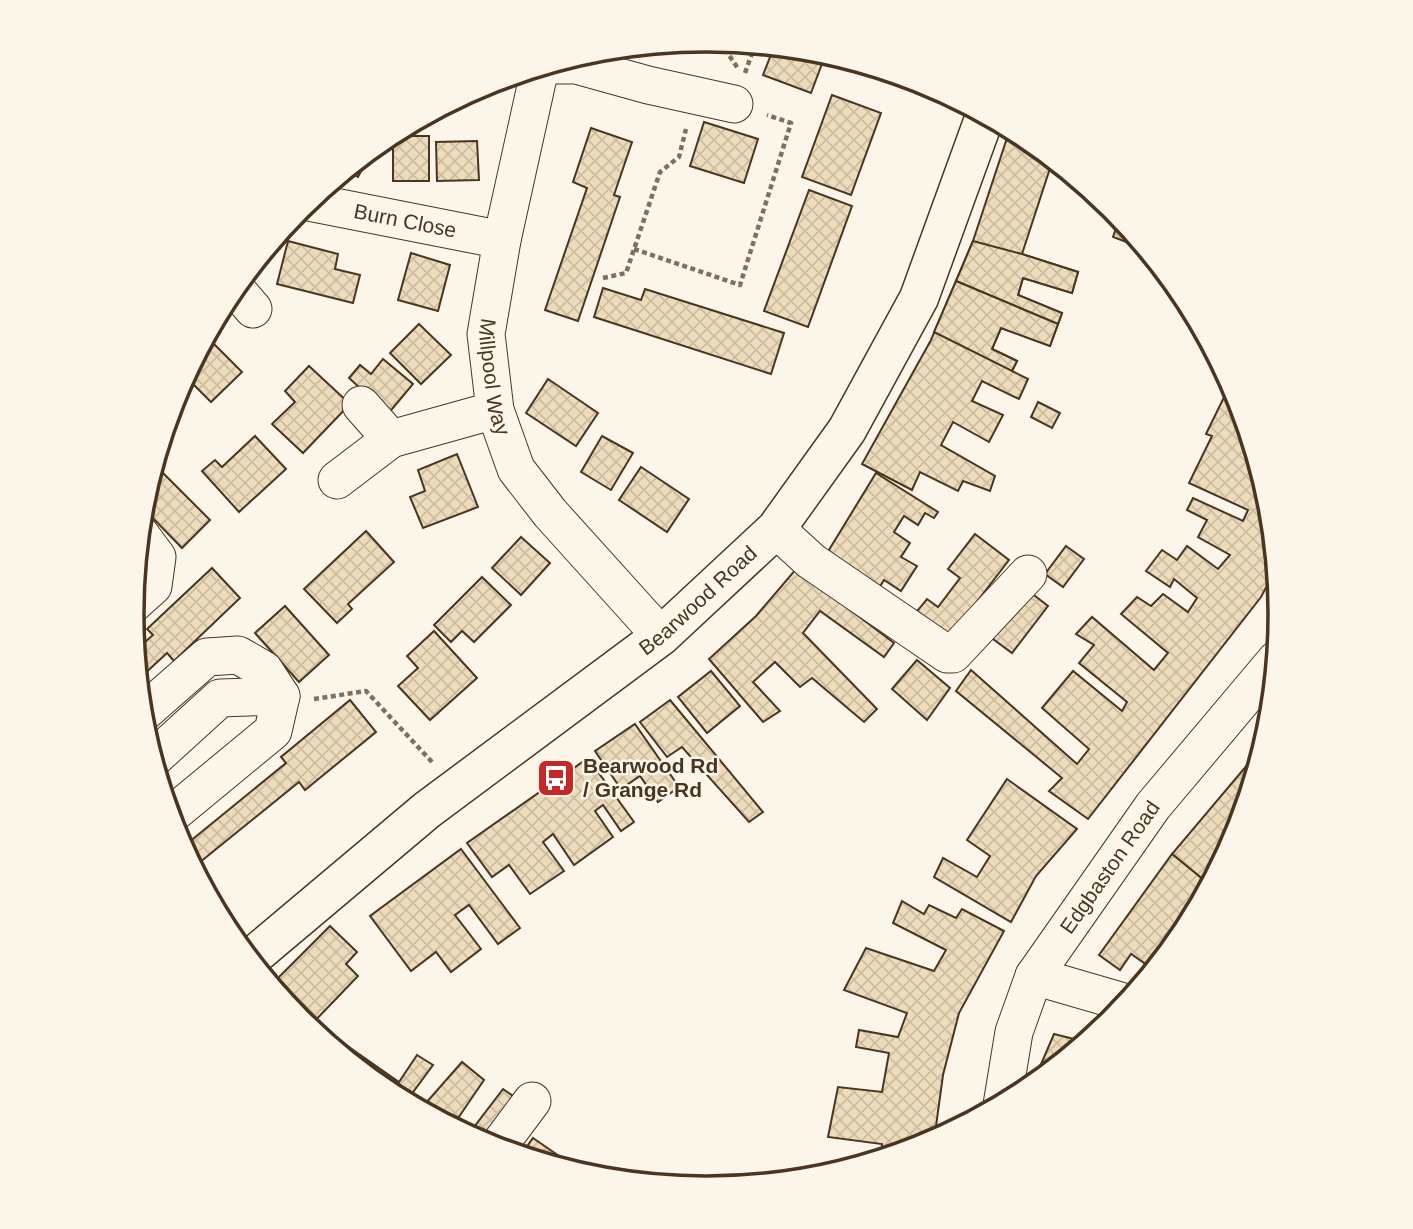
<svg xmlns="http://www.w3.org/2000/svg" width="1413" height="1229" font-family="Arial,sans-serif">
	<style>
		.building { fill: url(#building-cross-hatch); stroke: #4a3520; stroke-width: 2 }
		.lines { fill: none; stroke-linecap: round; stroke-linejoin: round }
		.minor-casing { stroke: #4a3520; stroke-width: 39 }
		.major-casing { stroke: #4a3520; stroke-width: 41 }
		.path { stroke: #7f6f5c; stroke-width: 4.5; stroke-dasharray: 5 3.5; stroke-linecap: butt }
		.minor { stroke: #fbf6e9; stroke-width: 37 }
		.major { stroke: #fbf6e9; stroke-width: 38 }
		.labels { text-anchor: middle; stroke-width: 5; stroke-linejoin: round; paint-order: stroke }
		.street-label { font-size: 21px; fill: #4a3520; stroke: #fbf6e9 }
		.poi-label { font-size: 21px; font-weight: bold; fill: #4a3520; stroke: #fbf6e9; text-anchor: start }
		.rim { fill: none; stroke: #4a3520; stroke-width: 3.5 }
	</style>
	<defs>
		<pattern id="building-cross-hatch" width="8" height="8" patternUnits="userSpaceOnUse" patternTransform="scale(1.75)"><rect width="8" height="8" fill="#ecdcbc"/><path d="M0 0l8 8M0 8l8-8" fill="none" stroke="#ccbda1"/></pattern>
	</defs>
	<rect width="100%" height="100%" fill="#fbf6e9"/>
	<g class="building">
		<path d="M774,47L826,53L811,93L763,75Z"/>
		<path d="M832,95L881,113L851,195L802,177Z"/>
		<path d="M704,122L758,139L744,183L690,166Z"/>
		<path d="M591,128L632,142L614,195L620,197L578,321L545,310L587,188L573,182Z"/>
		<path d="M1010,129L1026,137L1053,159L1022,254L1078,272L1072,293L1023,278L1018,295L1062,313L1050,346L1001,328L992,349L1017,361L1012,371L1028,379L1019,399L982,381L972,401L1003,415L989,442L953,422L941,445L995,476L990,491L963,481L958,491L920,472L912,490L862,464L931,340L973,241Z"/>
		<rect x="393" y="136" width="36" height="45"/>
		<path d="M477,141L479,180L437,181L436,142Z"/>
		<path d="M373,149L358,177L347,171Z"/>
		<path d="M809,190L852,206L808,327L764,311Z"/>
		<path d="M1120,217L1147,250L1113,237Z"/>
		<path d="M288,241L338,254L335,269L360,275L353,303L277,284Z"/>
		<path d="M973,241L1022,254L1078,272L1072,293L1023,278L1018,295L1062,313L1058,324L956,281Z"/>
		<path d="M411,253L450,265L438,311L398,300Z"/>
		<path d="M956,281L1058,324L1050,346L1001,328L992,349L1017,361L1012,371L934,332Z"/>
		<path d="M603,288L641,300L645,289L784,333L771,374L594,317Z"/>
		<path d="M419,324L451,355L421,384L390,353Z"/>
		<path d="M207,337L242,372L211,402L186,377Z"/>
		<path d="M383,359L413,384L388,414L349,378L360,365L371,374Z"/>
		<path d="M309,366L350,404L303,453L272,424L295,402L285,391Z"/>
		<path d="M548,379L598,413L576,446L526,413Z"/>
		<path d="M1227,391L1238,396L1270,503L1276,569L1261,597L1088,819L1049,791L1062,778L956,691L971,670L1077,764L1089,749L1042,708L1073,671L1122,711L1127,702L1079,663L1094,645L1076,634L1092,617L1154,670L1168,653L1121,614L1137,597L1151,606L1163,594L1188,612L1197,598L1174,579L1170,587L1146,571L1162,550L1177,560L1187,546L1218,569L1230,555L1198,537L1207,520L1187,510L1193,498L1243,521L1248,510L1189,483L1212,436L1206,434Z"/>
		<path d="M1038,402L1060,413L1052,428L1031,417Z"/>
		<path d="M255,436L286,469L239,512L202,471L215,460L222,467Z"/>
		<path d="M602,436L633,453L611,490L581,472Z"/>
		<path d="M457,454L478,507L423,528L410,497L425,491L418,470Z"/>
		<path d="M641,467L689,499L667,532L619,500Z"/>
		<path d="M160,470L210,520L182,548L143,508L150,480Z"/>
		<path d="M876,473L938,512L934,518L925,513L918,525L904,516L894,532L910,543L901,557L917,566L901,591L884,580L874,596L821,563Z"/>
		<path d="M366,531L394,562L348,604L352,609L337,623L304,589Z"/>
		<path d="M975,534L1009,560L942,647L909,621L927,599L938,607L960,578L948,569Z"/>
		<path d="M521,537L550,563L521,595L492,568Z"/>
		<path d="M1066,546L1084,559L1063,587L1045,574Z"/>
		<path d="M212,568L240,598L174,661L167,653L139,679L136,650L153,635L147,629Z"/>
		<path d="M796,569L894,643L884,657L820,611L803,633L877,709L864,722L812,678L800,687L775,662L753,682L780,711L763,722L709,659L756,616Z"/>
		<path d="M482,577L511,605L474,642L462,631L451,642L434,625Z"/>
		<path d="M1026,589L1048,606L1012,653L989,636Z"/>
		<path d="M285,606L329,655L299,682L255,633Z"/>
		<path d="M434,631L477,678L430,720L398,686L418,668L407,656Z"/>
		<path d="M917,660L950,688L927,720L892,689Z"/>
		<path d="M711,671L740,706L707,733L678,697Z"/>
		<path d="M350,700L376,732L305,790L299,782L194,867L183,847L286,763L281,757Z"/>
		<path d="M670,700L763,812L749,822L682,747L667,757L640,722Z"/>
		<path d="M635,724L679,787L658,802L640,776L621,789L595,751Z"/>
		<path d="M1264,745L1237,835L1210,885L1172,854Z"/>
		<path d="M588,758L634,822L621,831L603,805L595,811L613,837L574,865L553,834L543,842L564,871L530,894L509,865L492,877L467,843Z"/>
		<path d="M1007,779L1077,829L1036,876L1011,922L934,877L943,858L977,877L990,856L967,840Z"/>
		<path d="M461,849L520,928L498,944L469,905L455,915L481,949L451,972L436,952L411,971L370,916Z"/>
		<path d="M1172,854L1210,885L1184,934L1154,970L1131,954L1120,970L1099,955Z"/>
		<path d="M902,901L924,914L929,905L956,918L962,909L1004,931L959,1013L943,1075L934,1141L881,1159L882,1144L828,1137L838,1087L882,1092L889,1053L856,1047L859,1030L898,1037L907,1013L844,990L866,948L934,971L946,950L893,923Z"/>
		<path d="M330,926L357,952L346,964L358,976L309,1027L271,985Z"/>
		<path d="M326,1031L399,1082L417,1055L433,1065L411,1095L426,1103L462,1062L484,1080L452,1127L387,1092L321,1037Z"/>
		<path d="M1054,1034L1086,1042L1033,1086V1083Z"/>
		<path d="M503,1089L516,1098L481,1142L468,1135Z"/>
		<path d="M533,1138L562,1158L557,1166L521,1155Z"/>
	</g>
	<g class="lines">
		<defs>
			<g id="minor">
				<path d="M551,65H576L648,85L734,104"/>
				<path id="s1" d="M540,68L502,240L486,334L495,410L516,469L550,513L661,636"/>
				<path id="s2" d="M309,202L502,240"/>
				<path d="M235,288L253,309"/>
				<path d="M361,405L391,439"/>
				<path d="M337,480L391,439L495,410"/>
				<path d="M776,529L811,561L947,654H953L1028,574"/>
				<path d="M133,604L153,586L157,557L140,534"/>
				<path d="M142,714L207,657L238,655L264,670L281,696L273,731L170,816"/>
				<path d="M153,759L220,698L281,696"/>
				<path d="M1034,976L1127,1003"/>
				<path id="s3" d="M1002,1105L1014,1032L1034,976L1153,806L1276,660"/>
				<path d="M497,1148L532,1101"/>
			</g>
			<g id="major">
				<path id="s4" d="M250,959L427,810L661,636L776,529L847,430L919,298L985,116"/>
			</g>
		</defs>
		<use href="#minor" class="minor-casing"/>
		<use href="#major" class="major-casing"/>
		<g class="path">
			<path d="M720,42L739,70"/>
			<path d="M745,73L755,45"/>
			<path d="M634,249L740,285L791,123L767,115"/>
			<path d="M603,278L626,273L660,172L679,157L686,129"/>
			<path d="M314,699L366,691L432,762"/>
		</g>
		<use href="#minor" class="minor"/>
		<use href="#major" class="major"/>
	</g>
	<defs>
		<symbol id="bus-square" viewBox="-11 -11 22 22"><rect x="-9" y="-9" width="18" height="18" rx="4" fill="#c62828" stroke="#fbf6e9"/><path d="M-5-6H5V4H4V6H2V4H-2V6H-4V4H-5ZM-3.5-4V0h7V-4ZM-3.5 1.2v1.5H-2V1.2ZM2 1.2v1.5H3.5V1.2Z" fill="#fff"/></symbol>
	</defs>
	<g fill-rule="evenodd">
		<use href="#bus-square" x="534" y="756" width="44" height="44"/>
	</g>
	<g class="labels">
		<g class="street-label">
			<text dy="7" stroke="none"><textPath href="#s2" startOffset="98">Burn Close</textPath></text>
			<text dy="7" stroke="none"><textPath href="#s1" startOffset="315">Millpool Way</textPath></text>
			<text dy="7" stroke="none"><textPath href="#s4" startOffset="574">Bearwood Road</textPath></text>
			<text dy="7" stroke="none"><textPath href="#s3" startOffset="266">Edgbaston Road</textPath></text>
		</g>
		<g class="poi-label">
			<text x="583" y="773">Bearwood Rd<tspan x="583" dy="24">/ Grange Rd</tspan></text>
		</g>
	</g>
	<path d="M0 0H1413V1229H0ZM144 614a562 562 0 1 1 1124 0a562 562 0 1 1-1124 0Z" fill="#fbf6e9" fill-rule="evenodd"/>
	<path class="rim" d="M144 614a562 562 0 1 1 1124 0a562 562 0 1 1-1124 0Z"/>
</svg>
